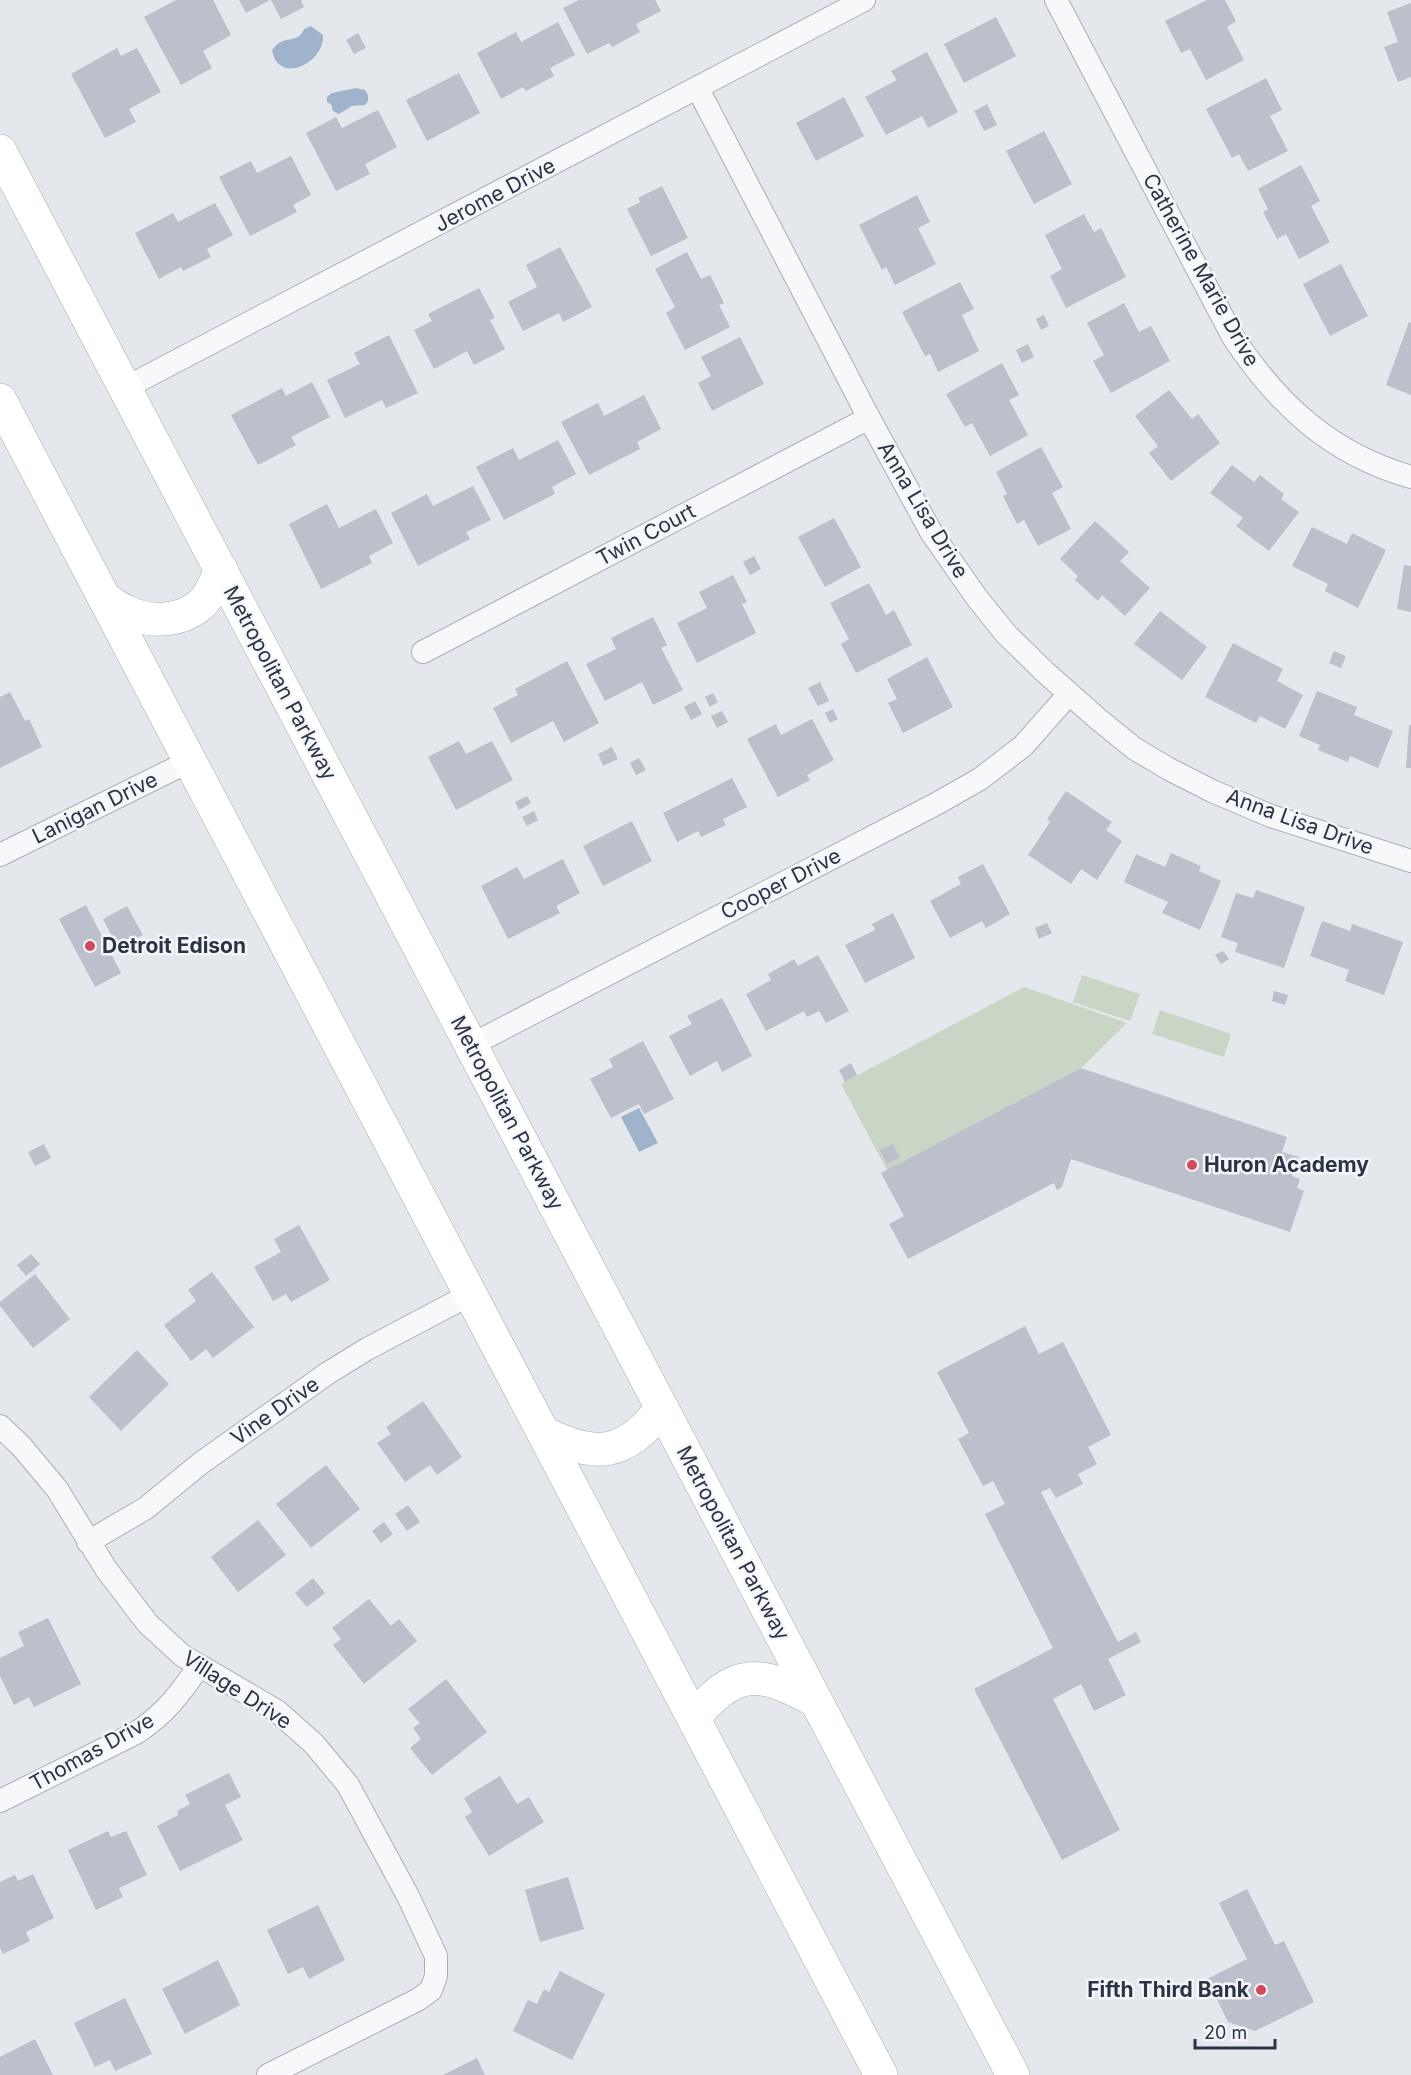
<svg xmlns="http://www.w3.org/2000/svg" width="1411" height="2075" font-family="Inter,sans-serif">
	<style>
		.green { fill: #c9d6c5 }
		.water { fill: #9fb4cc }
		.building { fill: #bbc0ca }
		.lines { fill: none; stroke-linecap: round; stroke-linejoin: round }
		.minor-casing { stroke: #a9aeb7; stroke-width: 24 }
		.primary-casing { stroke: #a3abb8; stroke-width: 34 }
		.minor { stroke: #f7f8fa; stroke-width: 22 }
		.primary { stroke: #fff; stroke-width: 33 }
		.poi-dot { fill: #d1495b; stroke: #f4f6f9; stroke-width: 2 }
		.labels { text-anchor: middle; stroke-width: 5; stroke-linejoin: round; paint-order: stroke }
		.street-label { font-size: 21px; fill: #2b3445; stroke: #f4f6f9 }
		.poi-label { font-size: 21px; font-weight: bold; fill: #2b3445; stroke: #f4f6f9; text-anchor: start }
	</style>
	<rect width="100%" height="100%" fill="#e4e7ec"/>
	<g class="green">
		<path d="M1082,975L1140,994L1130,1021L1073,1002Z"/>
		<path d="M1024,987L1127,1023L1081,1068L887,1170L841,1084Z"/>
		<path d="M1160,1010L1231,1034L1224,1057L1152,1034Z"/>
	</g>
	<g class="water">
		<path d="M311,26L323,35C325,63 278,86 272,50C285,33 298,45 304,29Z"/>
		<path d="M356,88L365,90L368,95V101L365,105L352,106L339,114L333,111L331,104L327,102V97L332,93Z"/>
		<path d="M639,1108L658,1143L639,1152L621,1117Z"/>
	</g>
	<g class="building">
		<path d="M176,0H213L231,35L203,51L212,68L181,85L144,17Z"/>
		<path d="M239,0H270L246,13Z"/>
		<path d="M271,0H301L304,7L281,19Z"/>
		<path d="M579,0H655L661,11L636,24L640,32L612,47L609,43L587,54L563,8Z"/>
		<path d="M1207,0H1225L1236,21L1227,27L1244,60L1206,80L1190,49L1181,53L1165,21Z"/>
		<path d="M1411,3V77L1398,82L1384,47L1398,42L1387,12Z"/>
		<path d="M996,17L1016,56L964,83L944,44Z"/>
		<path d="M558,22L575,55L550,68L554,76L526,91L523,87L501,99L477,53L516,32L521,42Z"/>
		<path d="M358,33L366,48L354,54L346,40Z"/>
		<path d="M117,48L121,56L137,48L161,92L129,109L136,122L105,138L71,74Z"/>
		<path d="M927,52L958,112L928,128L922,116L886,135L865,97L897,80L891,71Z"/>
		<path d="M459,73L480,113L427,141L406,100Z"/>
		<path d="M1266,78L1282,110L1270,116L1288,151L1248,171L1239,154L1232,158L1206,109Z"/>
		<path d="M844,97L864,136L816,161L796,123Z"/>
		<path d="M987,104L997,125L984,131L974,111Z"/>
		<path d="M378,110L397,147L365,164L370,174L336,191L306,133L336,117L342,128Z"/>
		<path d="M1044,131L1072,184L1034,204L1006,151Z"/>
		<path d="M291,156L311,195L293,205L297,212L250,236L219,177L251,161L257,173Z"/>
		<path d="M1301,165L1320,201L1311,206L1330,242L1299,259L1286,234L1277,239L1263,212L1268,209L1258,189Z"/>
		<path d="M662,186L688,238L651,256L627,209L640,202L638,198Z"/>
		<path d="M917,195L930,222L918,228L936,264L895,285L886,267L882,270L859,225Z"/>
		<path d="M215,203L233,235L207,249L211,257L183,271L181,267L159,279L135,233L173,213L178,222Z"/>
		<path d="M1084,214L1094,232L1101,228L1126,277L1066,308L1050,276L1062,269L1045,235Z"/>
		<path d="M560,247L592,307L563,322L559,313L523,331L508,302L537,287L526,265Z"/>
		<path d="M687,252L701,279L710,275L724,303L719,305L730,327L685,350L666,313L675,307L655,269Z"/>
		<path d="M1341,264L1368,316L1330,336L1303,284Z"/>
		<path d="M960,282L974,309L962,315L979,351L938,372L930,354L925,356L902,312Z"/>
		<path d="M479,288L495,318L490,320L505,349L474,365L467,351L434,369L414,330L432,321L428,314Z"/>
		<path d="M1124,303L1139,332L1151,326L1170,361L1111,393L1093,361L1104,355L1087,323Z"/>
		<path d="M1044,315L1049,326L1041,330L1036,319Z"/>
		<path d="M1409,322L1411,323V395L1386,385Z"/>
		<path d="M389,335L418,393L386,408L382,400L345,418L327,380L360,364L354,353Z"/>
		<path d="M740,337L764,384L712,411L698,383L711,376L701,357Z"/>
		<path d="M1028,344L1034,357L1022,363L1016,350Z"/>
		<path d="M1002,363L1019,395L1009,400L1028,435L990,456L972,423L965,427L946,394Z"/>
		<path d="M312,382L330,417L291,437L296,445L258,465L231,415L282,388L286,396Z"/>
		<path d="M1169,390L1192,419L1198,414L1220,443L1171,481L1149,453L1158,446L1135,416Z"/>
		<path d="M644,395L661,429L637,442L640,449L589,475L561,422L598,403L604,416Z"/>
		<path d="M558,440L576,474L552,487L555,494L504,520L476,467L513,448L519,460Z"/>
		<path d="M1041,447L1063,487L1052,493L1071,529L1038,546L1024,520L1017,524L1003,496L1007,494L996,472Z"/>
		<path d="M1232,465L1254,482L1260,475L1284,494L1281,499L1299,512L1269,551L1236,526L1243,518L1210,493Z"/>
		<path d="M473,486L491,520L466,532L470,539L418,566L391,513L427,494L433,506Z"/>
		<path d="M327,504L339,528L376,509L393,543L369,556L372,563L321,589L289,524Z"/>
		<path d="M834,518L861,567L825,587L798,537Z"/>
		<path d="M1095,521L1129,552L1120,561L1150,588L1125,616L1102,595L1098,601L1075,580L1078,576L1060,559Z"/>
		<path d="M1312,527L1347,544L1352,533L1386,550L1358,608L1325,591L1328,584L1292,566Z"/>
		<path d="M754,556L761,569L750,575L743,562Z"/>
		<path d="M1404,565L1411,566V612L1397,609Z"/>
		<path d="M733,575L747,602L742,604L756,633L697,663L677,623L707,608L699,592Z"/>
		<path d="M869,583L886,615L894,610L912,645L856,673L841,644L849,639L830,603Z"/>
		<path d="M1160,611L1207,647L1182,680L1134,644Z"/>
		<path d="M653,617L667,645L661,648L683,690L653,705L642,682L605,701L586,664L616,649L611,638Z"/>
		<path d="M1233,643L1283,669L1277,681L1303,695L1285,729L1260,716L1256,723L1205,697Z"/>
		<path d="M1334,651L1346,656L1341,668L1329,663Z"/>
		<path d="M927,657L953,707L903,733L888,703L897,699L887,679Z"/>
		<path d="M567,661L599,723L564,742L553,721L511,743L493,708L518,695L515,689Z"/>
		<path d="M820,682L829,701L818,706L808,688Z"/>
		<path d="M1317,691L1357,707L1354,715L1393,731L1378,768L1350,756L1348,762L1318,750L1320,745L1299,736Z"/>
		<path d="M10,692L25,721L29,719L42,747L0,768V697Z"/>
		<path d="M713,693L718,702L710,707L705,697Z"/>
		<path d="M695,701L702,714L691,720L684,707Z"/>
		<path d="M833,709L838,719L830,723L825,713Z"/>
		<path d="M722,711L728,722L717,728L711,716Z"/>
		<path d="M812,719L834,760L807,775L810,780L778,797L747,739L776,724L781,735Z"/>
		<path d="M1409,725H1411V768H1406Z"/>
		<path d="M459,741L466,754L492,741L513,780L456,810L428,757Z"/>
		<path d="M612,747L618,759L603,766L598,754Z"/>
		<path d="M639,758L646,770L636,775L630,763Z"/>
		<path d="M732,778L747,807L723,819L726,825L701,837L698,831L677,842L663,813Z"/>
		<path d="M1066,791L1112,822L1106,830L1122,841L1097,880L1081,869L1071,884L1028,855L1050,822L1047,819Z"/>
		<path d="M527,796L531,803L519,810L515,802Z"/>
		<path d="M534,811L538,820L527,826L522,817Z"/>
		<path d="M632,821L652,861L603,886L583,846Z"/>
		<path d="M1171,853L1201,866L1199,871L1221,881L1200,930L1162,913L1168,902L1124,882L1136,854L1165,867Z"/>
		<path d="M563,859L580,893L556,906L560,913L508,939L481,886L517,867L524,879Z"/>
		<path d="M983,864L1010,914L986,928L982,921L950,938L930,901L961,884L958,877Z"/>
		<path d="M1256,890L1305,907L1284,968L1235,952L1238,943L1221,937L1236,893L1253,898Z"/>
		<path d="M86,905L121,973L95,987L59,919Z"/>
		<path d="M127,906L143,935L118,948L103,919Z"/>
		<path d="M893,913L915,958L865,983L845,945L875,930L872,924Z"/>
		<path d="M1322,921L1350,931L1352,924L1403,942L1384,995L1345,981L1349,970L1310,956Z"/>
		<path d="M1047,923L1052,933L1039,939L1035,928Z"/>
		<path d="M1223,951L1229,959L1221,964L1215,955Z"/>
		<path d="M818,955L849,1011L826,1023L819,1011L807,1017L804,1011L766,1031L746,994L771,980L768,974L794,959L798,966Z"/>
		<path d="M1274,991L1288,995L1285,1005L1272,1001Z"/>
		<path d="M722,998L752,1056L722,1072L717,1061L690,1076L669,1036L692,1024L687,1016Z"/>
		<path d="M643,1041L674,1099L644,1114L639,1104L611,1118L590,1079L613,1067L609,1059Z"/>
		<path d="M851,1063L857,1075L845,1082L839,1070Z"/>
		<path d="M1081,1068L1287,1137L1282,1152L1299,1157L1292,1176L1300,1179L1297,1188L1304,1191L1290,1232L1071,1159L1062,1187L1057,1190L1054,1183L908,1259L889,1224L904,1216L881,1173Z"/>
		<path d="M44,1144L51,1158L35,1166L28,1152Z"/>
		<path d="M893,1144L900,1157L887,1164L880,1150Z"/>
		<path d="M299,1225L330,1280L291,1302L286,1294L273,1301L254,1267L281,1252L274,1239Z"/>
		<path d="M31,1254L40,1264L26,1276L17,1265Z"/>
		<path d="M212,1272L254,1327L213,1358L206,1349L191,1361L164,1325L196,1301L188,1290Z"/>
		<path d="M35,1274L70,1319L33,1348L0,1306V1302Z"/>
		<path d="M1025,1326L1039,1354L1063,1342L1111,1435L1088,1447L1097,1464L1078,1474L1083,1484L1056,1498L1050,1488L1041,1492L1118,1642L1136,1632L1141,1642L1108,1659L1126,1695L1094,1711L1081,1684L1053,1699L1120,1830L1062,1860L974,1689L1053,1648L985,1514L1005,1504L993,1481L983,1486L958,1439L969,1433L937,1372Z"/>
		<path d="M137,1350L169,1384L121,1431L89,1397Z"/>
		<path d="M423,1401L462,1457L437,1475L430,1465L405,1482L377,1443L391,1434L386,1427Z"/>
		<path d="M326,1465L360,1509L311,1548L276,1504Z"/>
		<path d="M408,1505L420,1522L407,1531L395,1514Z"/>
		<path d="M258,1520L286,1555L238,1592L211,1557Z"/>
		<path d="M384,1522L393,1534L381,1543L372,1531Z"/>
		<path d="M313,1578L325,1593L307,1607L295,1593Z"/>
		<path d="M369,1599L391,1626L399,1619L417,1641L364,1684L333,1645L341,1639L332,1628Z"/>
		<path d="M48,1618L81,1684L34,1707L29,1697L14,1705L0,1676V1658L24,1646L18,1632Z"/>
		<path d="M446,1679L487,1732L432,1775L410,1748L421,1739L413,1728L420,1723L408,1709Z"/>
		<path d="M229,1773L241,1797L225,1805L243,1840L180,1871L157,1826L178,1815L177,1811L190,1804L185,1795Z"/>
		<path d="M500,1776L517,1804L529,1797L544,1822L489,1856L465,1817L472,1812L464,1798Z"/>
		<path d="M108,1831L111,1837L126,1831L147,1875L119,1888L123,1897L96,1910L68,1850Z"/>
		<path d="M33,1874L54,1918L26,1932L30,1941L3,1954L0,1948V1882L15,1875L18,1881Z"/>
		<path d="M568,1877L584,1929L540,1942L525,1890Z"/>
		<path d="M1247,1889L1275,1945L1284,1941L1314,2002L1255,2031L1228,2022L1207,1979L1247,1959L1219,1903Z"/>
		<path d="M318,1905L345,1960L309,1979L303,1967L288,1974L267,1930Z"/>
		<path d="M218,1960L240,2005L185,2034L162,1989Z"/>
		<path d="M560,1971L605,1994L572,2060L513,2031L528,2000L537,2004L544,1989L549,1992Z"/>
		<path d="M125,1998L152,2054L115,2071L110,2060L95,2067L74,2023Z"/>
		<path d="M35,2039L53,2075H0V2057Z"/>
		<path d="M477,2058L485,2075H443Z"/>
	</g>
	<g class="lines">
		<defs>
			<g id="minor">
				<path d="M1056,0L1233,337C1278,405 1331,454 1411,477"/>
				<path d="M698,89L869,418L931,532L977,598L1006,634L1046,673L1098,719L1135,749L1169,769L1212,791L1271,816L1411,861"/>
				<path d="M125,388L864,0"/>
				<path d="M423,652L869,418"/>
				<path d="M0,855L190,761"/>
				<path d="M471,1045L936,804L980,779L1023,746L1069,694"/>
				<path d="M0,1426L21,1446L57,1489L106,1569L148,1624L183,1656L277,1711L314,1744L348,1785L408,1896L436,1956V1976L431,1990L419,1999L268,2075"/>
				<path d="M88,1542L146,1508L201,1463L328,1373L367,1349L471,1294"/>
				<path d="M0,1801L136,1733C165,1714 180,1694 199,1666"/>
			</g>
			<g id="primary">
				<path d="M0,151L1013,2075"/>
				<path d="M0,400L881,2075"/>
				<path d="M105,599C112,603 118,608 125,611C154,626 195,621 211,591C215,584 218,576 221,569"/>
				<path d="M544,1433C596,1459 626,1456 662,1408"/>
				<path d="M694,1718C735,1666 762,1671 816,1701"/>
			</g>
		</defs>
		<use href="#minor" class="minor-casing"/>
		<use href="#primary" class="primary-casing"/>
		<use href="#minor" class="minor"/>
		<use href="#primary" class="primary"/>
	</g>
	<g class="poi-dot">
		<circle cx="90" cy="946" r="6"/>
		<circle cx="1192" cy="1165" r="6"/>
		<circle cx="1261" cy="1990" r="6"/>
	</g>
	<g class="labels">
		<g class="street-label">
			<text transform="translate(495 195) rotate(-28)" y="7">Jerome Drive</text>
			<text transform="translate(1201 270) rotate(61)" y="7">Catherine Marie Drive</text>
			<text transform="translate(923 510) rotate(59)" y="7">Anna Lisa Drive</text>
			<text transform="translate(646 535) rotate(-28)" y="7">Twin Court</text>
			<text transform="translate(280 683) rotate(62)" y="7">Metropolitan Parkway</text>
			<text transform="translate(95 808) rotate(-26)" y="7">Lanigan Drive</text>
			<text transform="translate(1300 822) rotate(20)" y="7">Anna Lisa Drive</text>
			<text transform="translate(781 884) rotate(-27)" y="7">Cooper Drive</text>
			<text transform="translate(507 1113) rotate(62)" y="7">Metropolitan Parkway</text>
			<text transform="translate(275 1411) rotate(-35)" y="7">Vine Drive</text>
			<text transform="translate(733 1543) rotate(62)" y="7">Metropolitan Parkway</text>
			<text transform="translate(237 1690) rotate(33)" y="7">Village Drive</text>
			<text transform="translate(92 1752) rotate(-29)" y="7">Thomas Drive</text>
		</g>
		<g class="poi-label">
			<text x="102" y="953">Detroit Edison</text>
			<text x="1204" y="1172">Huron Academy</text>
			<text x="1249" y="1997" text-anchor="end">Fifth Third Bank</text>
		</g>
	</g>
	<path d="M1195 2039v9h80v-9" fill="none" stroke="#2b3445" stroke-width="3"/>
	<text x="1204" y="2039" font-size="18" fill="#2b3445" stroke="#f4f6f9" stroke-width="4.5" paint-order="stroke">20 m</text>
</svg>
